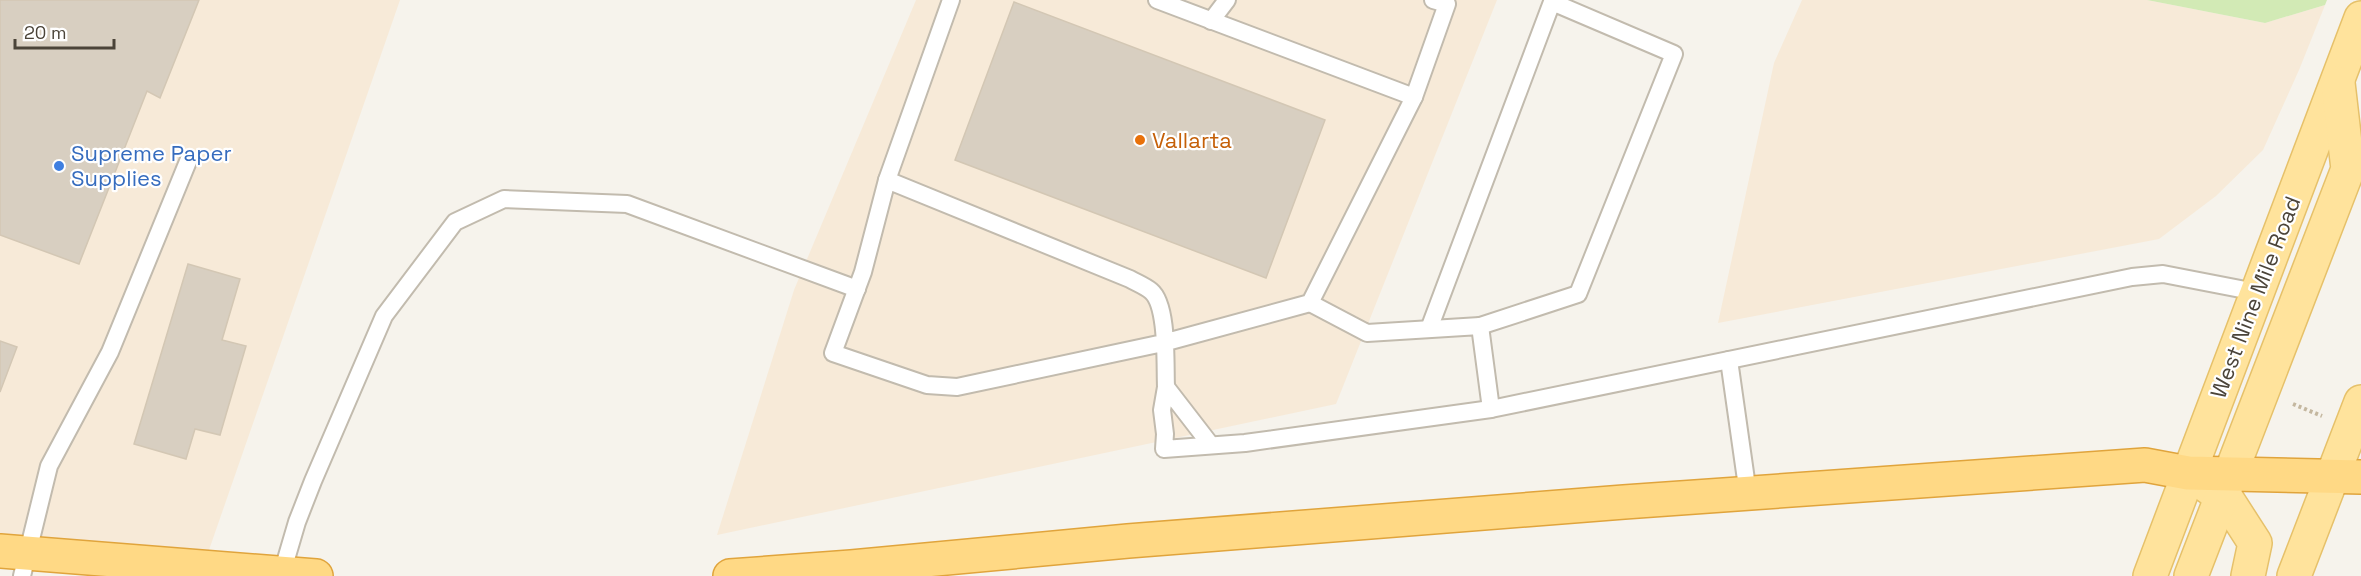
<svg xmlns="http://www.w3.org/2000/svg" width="2361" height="576" font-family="'Space Grotesk',sans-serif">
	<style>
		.commercial { fill: #f7ead8 }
		.green { fill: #d2eab5 }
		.building { fill: #d8cfc1; stroke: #d3c7b4; stroke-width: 1.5 }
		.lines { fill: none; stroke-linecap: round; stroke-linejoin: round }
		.service-casing { stroke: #c2bbae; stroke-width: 20 }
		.primary-casing { stroke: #e6c16a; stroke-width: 36 }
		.trunk-casing { stroke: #e0a43c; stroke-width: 36 }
		.path { stroke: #c4b79f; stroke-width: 4; stroke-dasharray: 3 3; stroke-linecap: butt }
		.service { stroke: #fff; stroke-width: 16 }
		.primary { stroke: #ffe39c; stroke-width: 33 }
		.trunk { stroke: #ffd985; stroke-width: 33 }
		.food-dot { fill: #e8710a; stroke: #fff; stroke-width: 2 }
		.shop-dot { fill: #3f7fe0; stroke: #fff; stroke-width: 2 }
		.labels { text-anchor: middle; stroke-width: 4.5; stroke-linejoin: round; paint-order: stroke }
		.food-label { font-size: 22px; fill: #c56008; stroke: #fff; text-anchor: start }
		.shop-label { font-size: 22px; fill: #366cbe; stroke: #fff; text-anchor: start }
		.street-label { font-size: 22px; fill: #4b4439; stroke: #fff }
	</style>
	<rect width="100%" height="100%" fill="#f6f3ec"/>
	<g class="commercial">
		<path d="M0,0H400L209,550L133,544L124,546L0,538Z"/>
		<path d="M916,0H1497L1336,404L717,535L794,290Z"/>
		<path d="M1802,0H2147L2265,23L2325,5L2299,70L2263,150L2216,196L2159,239L1718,323L1774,63Z"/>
	</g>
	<path class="green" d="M2147,0H2327L2325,5L2265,23Z"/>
	<g class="building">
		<path d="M0,0H199L160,98L147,91L79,264L0,235Z"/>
		<path d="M1014,2L1325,120L1266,278L955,160Z"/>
		<path d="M188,264L240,279L222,340L246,346L220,435L195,429L186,459L134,444Z"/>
		<path d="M0,341L17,347L0,392Z"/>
	</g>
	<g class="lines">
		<defs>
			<g id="service">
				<path d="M1157,0L1414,97L1310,303L1163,343L957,387L927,385L833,353L863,272L887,180L1130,279C1137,283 1145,286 1151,291C1168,305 1165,363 1166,387"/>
				<path d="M1211,21L1227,0"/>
				<path d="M1414,97L1447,4L1433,0"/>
				<path d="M887,180L951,0"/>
				<path d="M1310,303L1367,333L1480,326L1491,409"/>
				<path d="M1429,329L1552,2L1674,54L1578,294L1480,326"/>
				<path d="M1729,360L1748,494"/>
				<path d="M1210,444L1166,387L1162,410L1165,434L1164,449L1245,443L1491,409L2132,277L2163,274L2256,292"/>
				<path d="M282,573L297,522L313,481L384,316L455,222L504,199L627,204L857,289"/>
				<path d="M22,576L49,466L110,352L189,159"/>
			</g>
			<g id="primary">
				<path d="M2207,486L2228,501L2255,543L2248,576"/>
				<path d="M2150,576L2361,18"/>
				<path d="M2191,576L2348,169L2338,83"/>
				<path d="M2294,576L2361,402"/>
			</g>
			<g id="trunk">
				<path d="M0,551L316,576"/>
				<path d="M730,576L851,567L1128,541L1624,502L2145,465L2188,473L2361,477"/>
			</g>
		</defs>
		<use href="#service" class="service-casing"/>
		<use href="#primary" class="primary-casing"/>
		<use href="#trunk" class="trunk-casing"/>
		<path class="path" d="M2293,404L2322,416"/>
		<use href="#service" class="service"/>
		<use href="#primary" class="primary"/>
		<use href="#trunk" class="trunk"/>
	</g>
	<circle class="food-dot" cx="1140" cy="140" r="6"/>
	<circle class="shop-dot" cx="59" cy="166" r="6"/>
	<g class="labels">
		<g class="food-label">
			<text x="1152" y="148">Vallarta</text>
		</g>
		<g class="shop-label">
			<text x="71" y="161">Supreme Paper<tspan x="71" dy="25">Supplies</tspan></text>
		</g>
		<g class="street-label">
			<text transform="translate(2255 297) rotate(-69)" y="8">West Nine Mile Road</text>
		</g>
	</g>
	<path d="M15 39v9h99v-9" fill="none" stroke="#4b4439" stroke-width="3"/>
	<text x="24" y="39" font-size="18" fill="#4b4439" stroke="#ffffff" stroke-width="4.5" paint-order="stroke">20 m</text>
</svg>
